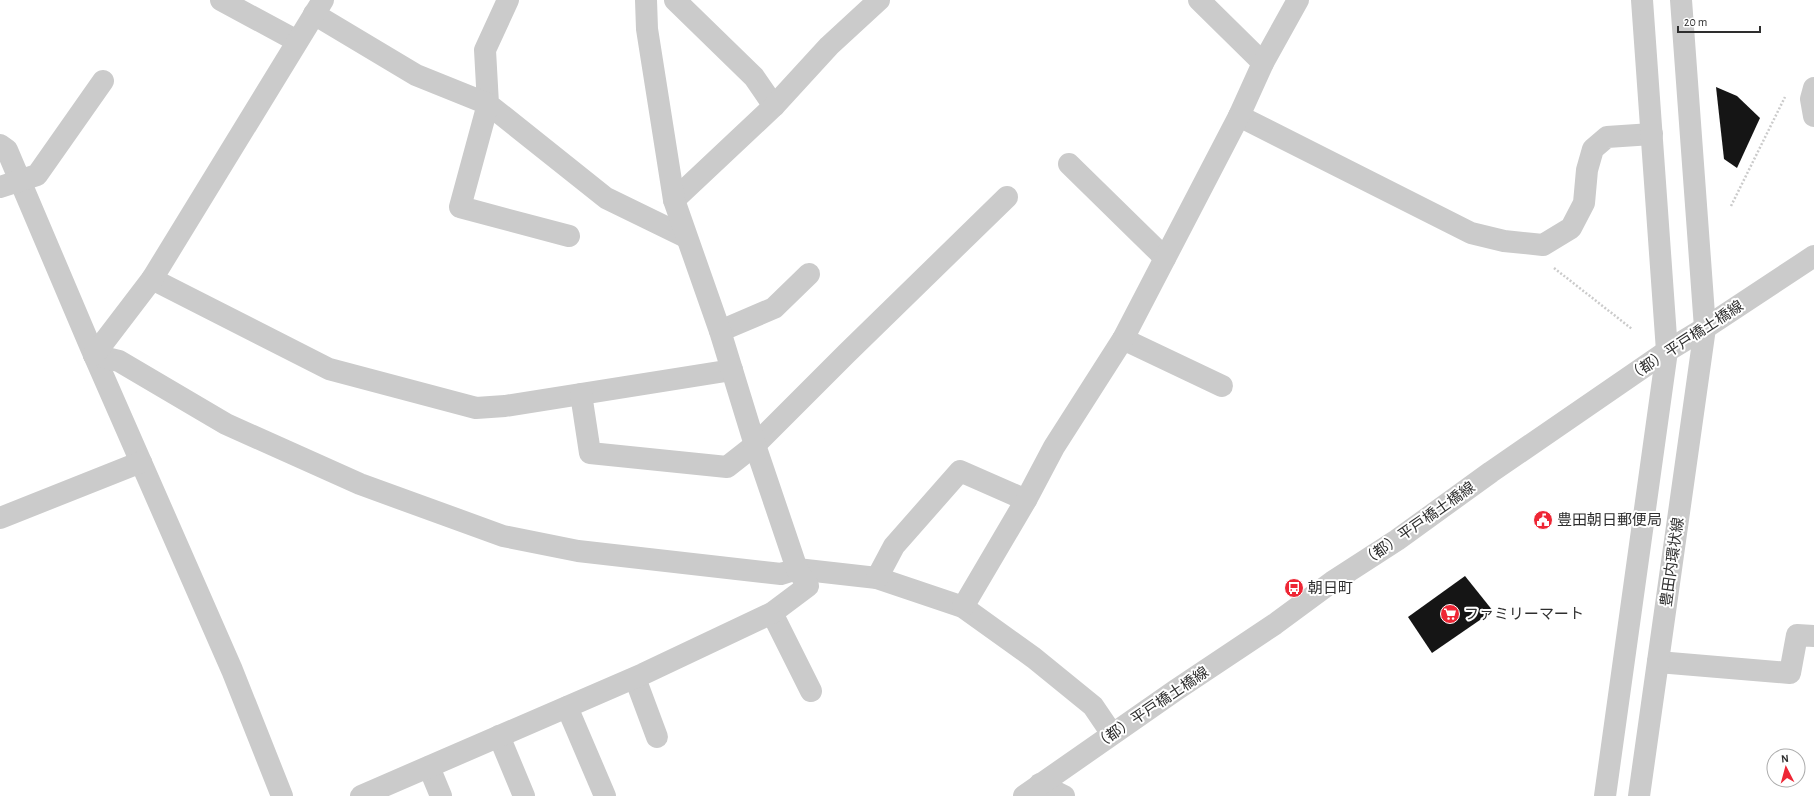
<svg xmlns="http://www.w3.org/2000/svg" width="1814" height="796" font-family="'Alegreya Sans','Noto Sans JP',sans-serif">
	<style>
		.building { fill: #151515 }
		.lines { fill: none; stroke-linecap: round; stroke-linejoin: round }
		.path { stroke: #cbcbcb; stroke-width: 2.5; stroke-dasharray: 2 2; stroke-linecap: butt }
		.minor { stroke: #cbcbcb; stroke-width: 22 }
		.tertiary { stroke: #cbcbcb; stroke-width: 22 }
		.labels { text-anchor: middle; stroke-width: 4; stroke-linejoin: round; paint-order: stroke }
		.street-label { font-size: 15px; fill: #2e2e2e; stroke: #fff }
		.poi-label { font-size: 15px; fill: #2e2e2e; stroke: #fff; text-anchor: start }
	</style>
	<rect width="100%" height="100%" fill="#fff"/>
	<g class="building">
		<path d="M1716,87L1737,96L1760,118L1737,168L1724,159Z"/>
		<path d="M1465,576L1493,611L1432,653L1408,617Z"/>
	</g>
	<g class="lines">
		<g class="path">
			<path d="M1731,206L1785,97"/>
			<path d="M1554,268L1632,329"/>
		</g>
		<g class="minor">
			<path d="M221,0L297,41"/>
			<path d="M508,0L485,50L488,104L606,198L686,237"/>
			<path d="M675,0L754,77L774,106"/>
			<path d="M1199,0L1263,63"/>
			<path d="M314,14L416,75L488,104L460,207L569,236"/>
			<path d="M1239,116L1471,233L1504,241L1543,245L1571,228L1584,203L1587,170L1593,149L1607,137L1652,134"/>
			<path d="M0,145L7,150L94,355L232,670L282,796"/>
			<path d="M1069,164L1165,258"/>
			<path d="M0,187L37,175L103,81"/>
			<path d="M674,200L774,106L829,46L879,0"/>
			<path d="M152,279L329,369L476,408L505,406L732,370"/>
			<path d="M720,331L774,308L809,274"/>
			<path d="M1123,339L1222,386"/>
			<path d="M94,355L119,361L226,424L360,484L503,536L578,551L781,574L797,569L877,578L963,607L1034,658L1093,706L1112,734"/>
			<path d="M94,355L152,279L323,0"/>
			<path d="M581,394L590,453L727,467L755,445L847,353L1007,197"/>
			<path d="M0,518L141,462"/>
			<path d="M877,578L894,546L960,471L1026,500"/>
			<path d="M963,607L1026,500L1054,447L1123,339L1239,116L1263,63L1298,0"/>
			<path d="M772,613L811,691"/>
			<path d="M1658,662L1790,673L1797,635L1814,636"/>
			<path d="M635,678L657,737"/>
			<path d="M567,707L605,796"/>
			<path d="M499,736L524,796"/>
			<path d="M429,767L441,796"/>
			<path d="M1040,784L1064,796"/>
			<path d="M361,796L643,674L772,613L808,586L797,569L755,445L720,331L674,200L647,29L646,0"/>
		</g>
		<g class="tertiary">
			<path d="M1814,88L1811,99L1814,116"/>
			<path d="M1024,796L1176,690L1275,624L1332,582L1397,540L1491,472L1667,351L1705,328L1814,256"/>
			<path d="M1605,796L1667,351L1642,0"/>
			<path d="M1639,796L1705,328L1681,0"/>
		</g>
	</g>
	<defs>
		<symbol id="civic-disc" viewBox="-11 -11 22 22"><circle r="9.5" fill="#ee2635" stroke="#fff"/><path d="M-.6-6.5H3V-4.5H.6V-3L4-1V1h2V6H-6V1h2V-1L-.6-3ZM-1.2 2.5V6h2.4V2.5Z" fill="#fff"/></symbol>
		<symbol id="bus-disc" viewBox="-11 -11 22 22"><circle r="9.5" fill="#ee2635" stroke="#fff"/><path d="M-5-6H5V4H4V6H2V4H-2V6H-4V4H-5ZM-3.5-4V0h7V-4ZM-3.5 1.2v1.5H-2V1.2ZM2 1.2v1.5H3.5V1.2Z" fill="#fff"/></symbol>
		<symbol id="supermarket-disc" viewBox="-11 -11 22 22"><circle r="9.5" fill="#ee2635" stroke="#fff"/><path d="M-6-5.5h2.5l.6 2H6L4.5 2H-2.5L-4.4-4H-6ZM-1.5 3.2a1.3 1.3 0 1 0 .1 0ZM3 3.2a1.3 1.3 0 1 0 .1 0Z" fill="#fff"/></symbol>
	</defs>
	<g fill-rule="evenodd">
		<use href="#civic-disc" x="1532" y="509" width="22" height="22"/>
		<use href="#bus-disc" x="1283" y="577" width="22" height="22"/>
		<use href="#supermarket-disc" x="1439" y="603" width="22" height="22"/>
	</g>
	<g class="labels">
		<g class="street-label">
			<text transform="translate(1685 341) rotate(-33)" y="5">（都）平戸橋土橋線</text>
			<text transform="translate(1418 524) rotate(-35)" y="5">（都）平戸橋土橋線</text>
			<text transform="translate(1672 562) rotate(-82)" y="5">豊田内環状線</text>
			<text transform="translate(1151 708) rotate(-34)" y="5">（都）平戸橋土橋線</text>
		</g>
		<g class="poi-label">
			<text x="1557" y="525">豊田朝日郵便局</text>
			<text x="1308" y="593">朝日町</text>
			<text x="1464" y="619">ファミリーマート</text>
		</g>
	</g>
	<g transform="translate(1786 768) rotate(354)"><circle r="19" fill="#ffffff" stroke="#ababab"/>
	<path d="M0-3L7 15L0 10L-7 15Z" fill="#ee2635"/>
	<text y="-6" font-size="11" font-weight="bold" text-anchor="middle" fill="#2e2e2e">N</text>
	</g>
	<path d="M1678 26v6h82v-6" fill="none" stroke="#2e2e2e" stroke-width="2"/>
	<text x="1684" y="26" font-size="12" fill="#2e2e2e" stroke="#ffffff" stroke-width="3" paint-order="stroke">20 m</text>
</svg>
